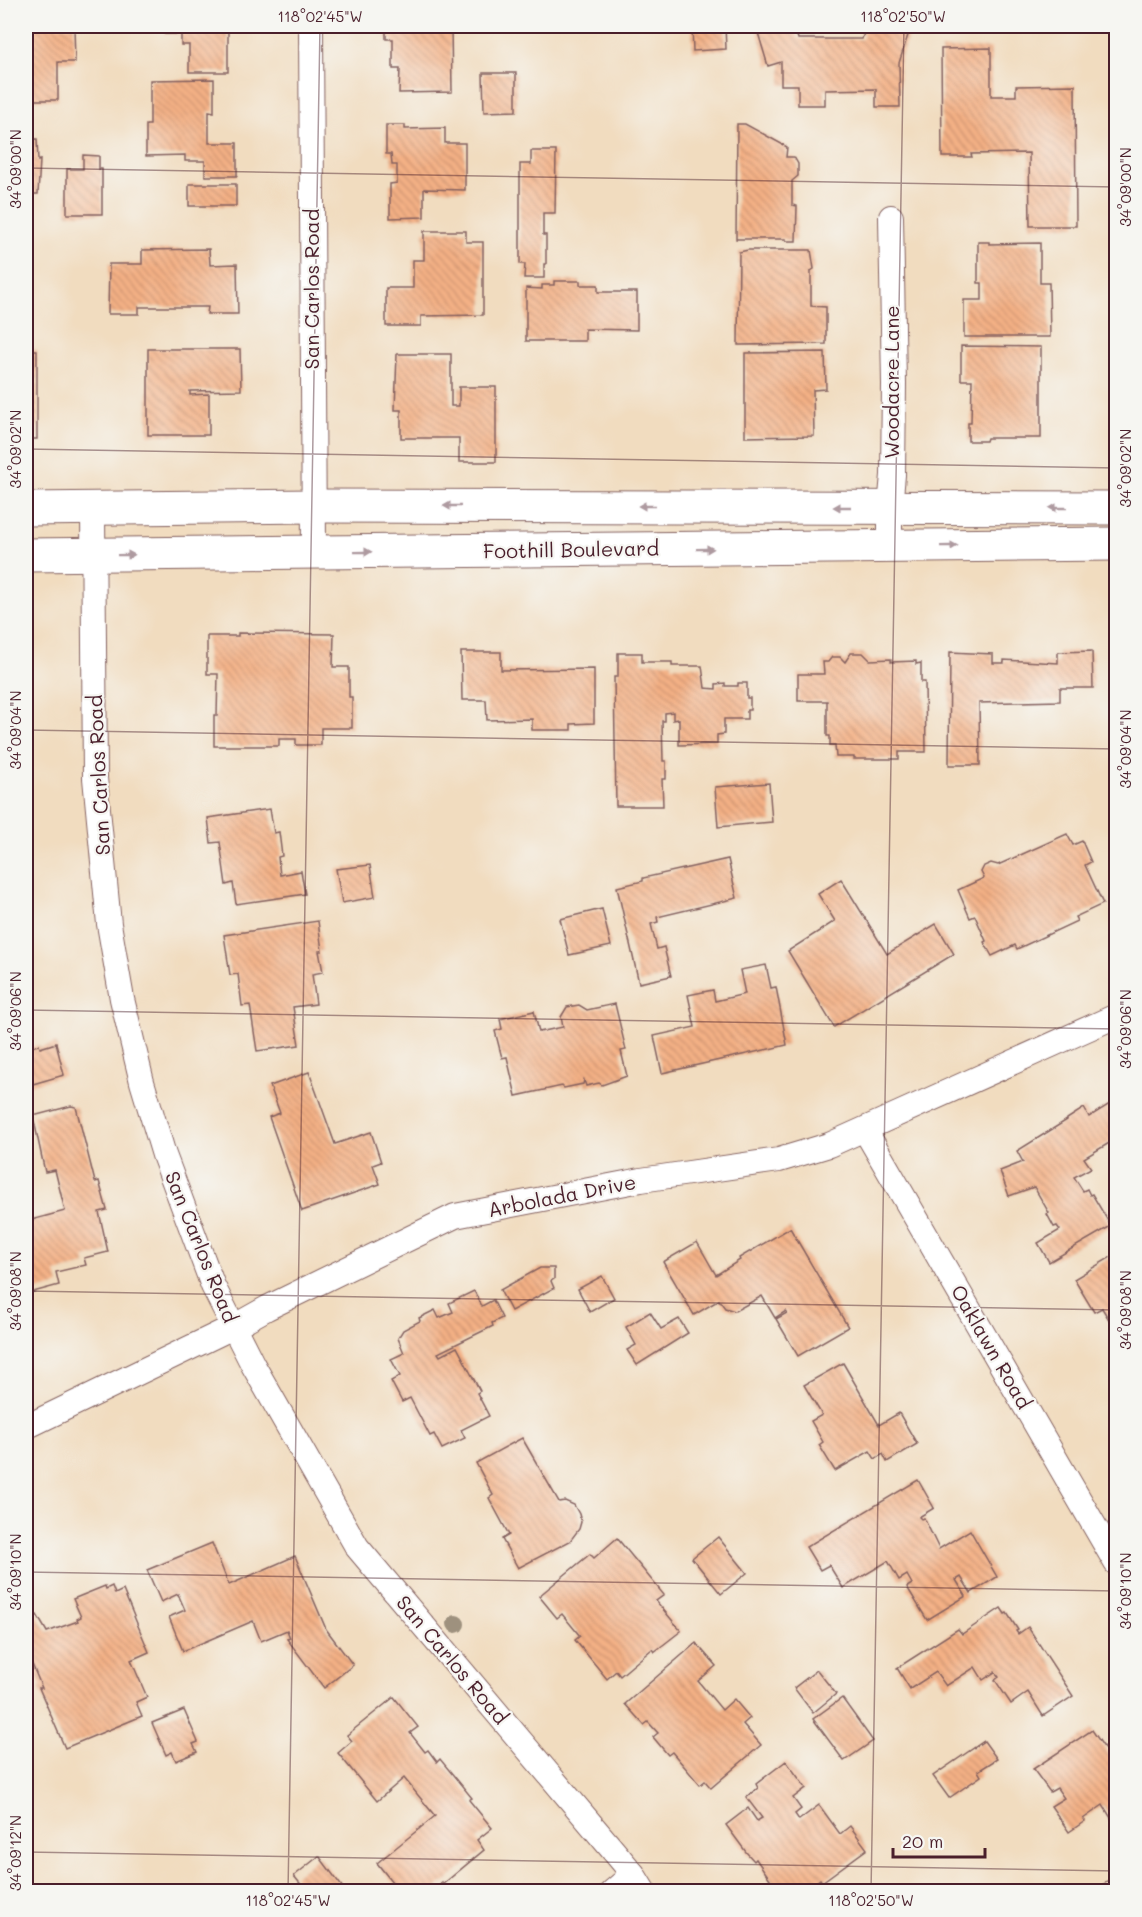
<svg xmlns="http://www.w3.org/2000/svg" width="1142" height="1917" font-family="Mali,sans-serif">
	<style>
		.building { fill: url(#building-back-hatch) }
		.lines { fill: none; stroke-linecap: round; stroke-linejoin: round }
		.minor-casing { stroke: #84615f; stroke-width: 26 }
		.primary-casing { stroke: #84615f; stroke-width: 35 }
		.minor { stroke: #fff; stroke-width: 24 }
		.primary { stroke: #fff; stroke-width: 33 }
		.tree { fill: #9e917e }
		.oneway { fill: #ae9aa0 }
		.ticks { fill: none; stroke: #4a1f2b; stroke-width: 1.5; stroke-opacity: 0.45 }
		.labels { text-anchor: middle; stroke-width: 4.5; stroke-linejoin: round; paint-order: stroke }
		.street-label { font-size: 20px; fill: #4a1f2b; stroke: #f6f6f2 }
		.neatline { fill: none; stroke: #4a1f2b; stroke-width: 2 }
		.ticks-label { font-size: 15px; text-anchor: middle; fill: #4a1f2b }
	</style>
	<defs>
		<pattern id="building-back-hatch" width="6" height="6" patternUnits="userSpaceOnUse" patternTransform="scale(1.5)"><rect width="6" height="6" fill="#f4b185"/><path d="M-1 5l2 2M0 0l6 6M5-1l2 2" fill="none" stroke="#c88f6d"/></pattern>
	</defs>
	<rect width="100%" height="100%" fill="#f6f6f2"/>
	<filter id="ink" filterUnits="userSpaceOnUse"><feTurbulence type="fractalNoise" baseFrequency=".0167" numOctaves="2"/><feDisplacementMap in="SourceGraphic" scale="12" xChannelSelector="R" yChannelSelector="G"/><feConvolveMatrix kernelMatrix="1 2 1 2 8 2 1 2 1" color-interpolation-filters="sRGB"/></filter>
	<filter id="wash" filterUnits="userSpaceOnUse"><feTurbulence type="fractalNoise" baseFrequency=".008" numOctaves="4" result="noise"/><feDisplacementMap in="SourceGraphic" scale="24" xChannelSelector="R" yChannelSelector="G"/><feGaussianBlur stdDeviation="1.35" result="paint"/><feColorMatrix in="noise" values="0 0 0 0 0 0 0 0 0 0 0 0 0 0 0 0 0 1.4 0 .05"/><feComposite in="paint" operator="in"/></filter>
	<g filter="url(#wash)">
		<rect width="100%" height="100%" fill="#f1dcbf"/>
		<g id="blocks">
			<g class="building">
				<path d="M26,26H74L75,62H58V100H26Z"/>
				<path d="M165,26H228V72H189V45H181V34H165Z"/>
				<path d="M386,26H451L452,92L399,93L400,69H393V39H386Z"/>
				<path d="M692,26H725L726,49L693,51Z"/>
				<path d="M756,26H794L798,39H862L864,33L852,29L853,26H911L899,63L900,107H876V89L825,90V105H798V85H781V62L768,66Z"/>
				<path d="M991,48V96H1016V86L1075,85L1076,226H1030L1029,153L971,154L972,157H942L941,49Z"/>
				<path d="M483,73H516V111L484,112Z"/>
				<path d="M214,79V112L209,111V143H237V176H205V161H185V155L146,156V125H150V80Z"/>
				<path d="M737,124H745L787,147L786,157H794L798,164V176L792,181V205L797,206L796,241H786V239H736Z"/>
				<path d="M386,125H405V129L445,128V143H465V190L424,189V217L390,218V184L397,183V165H392L391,154H386Z"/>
				<path d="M26,139H37L38,161L40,160L38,194H26Z"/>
				<path d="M531,151H556L555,213H543V235H546V264H544V278H524L525,264H520V164H531Z"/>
				<path d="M83,155L99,156V169H102V214H67V169H83Z"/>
				<rect x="189" y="184" width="47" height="22"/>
				<path d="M424,231H466V242H483V315L421,316V326H386V288H413V260H424Z"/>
				<path d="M978,242H989V244L1040,243V283H1049L1050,337H964V300H982V283H978Z"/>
				<path d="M209,249L210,265L237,264L238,314H207L208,307H139V314H108L109,264H142V250Z"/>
				<path d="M748,250H811L814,269L811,271V306L826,307V344L738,345L739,252Z"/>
				<path d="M554,281H580V285H598V292H637V330L585,329V341H526V288L542,289V285H554Z"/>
				<path d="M961,346L1041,347V438H987L986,441H968V423H971L972,380H961Z"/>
				<path d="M148,349H240L241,390L190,391V395L209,394V435H148Z"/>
				<rect x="26" y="350" width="11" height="89"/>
				<path d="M825,352L826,389L813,390L814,436L745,437V353Z"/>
				<path d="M397,354H451V406H459V387H496V462H459V438H401V410H395Z"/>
				<path d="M238,633L334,634L333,667H349V697H352V728H321V745H296V739H279V746H214V715H217L218,674H207V636H238Z"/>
				<path d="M1092,651L1093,688H1060V701L979,703L980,765H949L950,652L993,654V663H1004V660L1058,663V652Z"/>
				<path d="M461,652H501V670L594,669V723L571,724V730H532V719L487,720L486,700H462Z"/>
				<path d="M618,653H642V662H672V666H702L705,688L716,689V684L725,683V686H738V683H747V698H750V710H747V719H724V734L717,735V744L679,745V719L673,720V712L665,713V721H662L663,761H666V779H662L663,806H616L614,677H618Z"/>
				<path d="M851,653H863L870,660L891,659V662L916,661V664L921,663V682H925L926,752H899V759H854V757H836L835,745H830V736H827V701H798V674H824L823,662H828L832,657H840L845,662Z"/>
				<path d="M769,783L772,822L718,827L715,787Z"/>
				<path d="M270,809L274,833L279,832L282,856L278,857L280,875L301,871L305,894L236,904L233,883L226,885L220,842L211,843L208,818Z"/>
				<path d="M1067,834L1073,845L1082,841L1091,862L1085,865L1103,904L1075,917L1077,921L1017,949L1015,945L992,956L984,942L986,941L975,916L970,918L958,890L984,878L981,872L984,866L991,863L998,865Z"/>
				<path d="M728,859L737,898L657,917L658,922L651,924L657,949L664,947L671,976L639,983L617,887L643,881V878Z"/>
				<path d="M370,865L375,897L342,903L336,869Z"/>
				<path d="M841,879L887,954L936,924L954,954L834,1027L788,951L835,921L818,894Z"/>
				<path d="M602,909L611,946L569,955L560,919Z"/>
				<path d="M318,921L322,951H319L323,972L312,974L316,1004L293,1007L299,1045L257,1051L250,1005L242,1006L238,974L230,975L224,935Z"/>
				<path d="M766,965L771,988L776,987L787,1045L662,1073L654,1036L695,1027L688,995L713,990L715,1001L745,994L740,970Z"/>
				<path d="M615,1004L626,1050L621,1051L627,1076L602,1085L599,1083L586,1086L584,1080L583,1084L564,1088L562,1086L516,1096L507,1057L502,1058L495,1031L502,1029L500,1019L534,1011L539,1032L563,1027L561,1017L567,1007L579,1005L587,1010Z"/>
				<path d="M56,1043L64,1075L26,1086V1048L39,1045L40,1048Z"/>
				<path d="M309,1072L335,1144L371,1132L381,1162L373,1165L380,1184L302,1211L269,1117L280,1113L270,1086Z"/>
				<path d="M1116,1100V1139L1084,1158L1091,1168L1074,1177L1083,1191L1087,1189L1090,1195L1092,1194L1111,1226L1049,1262L1038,1243L1060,1230L1057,1226L1054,1227L1047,1214L1049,1213L1034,1187L1009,1196L1000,1171L1023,1162L1017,1151L1067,1120V1119L1084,1108L1089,1117Z"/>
				<path d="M71,1106L76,1107L95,1182L99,1181L107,1210L99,1212L108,1252L84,1258L86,1265L56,1272L59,1285L26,1294V1202L31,1220L65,1211L55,1170L45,1172L33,1116Z"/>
				<path d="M790,1228L848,1327L798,1356L776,1319L787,1313L786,1311L775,1318L762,1296L735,1311L725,1308L719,1300L694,1315L663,1262L697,1242L716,1275L740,1260L739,1258Z"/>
				<path d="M1116,1254V1331L1102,1308L1094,1312L1074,1279Z"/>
				<path d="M540,1268H554V1279L551,1281L554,1288L511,1311L500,1290Z"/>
				<path d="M602,1276L614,1298L590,1312L578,1289Z"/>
				<path d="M474,1291L482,1306L493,1300L502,1318L492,1323L493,1326L438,1353L440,1356L457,1347L480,1391L477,1393L489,1416L461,1430L465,1438L442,1449L434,1434L430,1436L410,1398L402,1402L391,1381L400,1376L391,1359L404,1353L398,1338L403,1330L420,1321L419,1318L435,1310L439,1318L453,1312L449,1303Z"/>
				<path d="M650,1312L661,1329L679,1319L688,1333L637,1365L627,1350L636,1345L626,1327Z"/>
				<path d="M843,1363L879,1425L899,1413L917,1444L887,1462L883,1454L875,1459L870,1451L835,1471L819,1445L823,1442L811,1421L822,1415L804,1385Z"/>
				<path d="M522,1438L559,1502L565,1501L574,1505L579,1514L581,1522L579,1529L570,1541L518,1568L502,1539L509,1535L489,1498L493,1495L476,1463Z"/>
				<path d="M918,1480L934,1508L919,1517L921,1519L924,1518L939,1549L970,1530L997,1577L971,1593L961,1577L956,1580L966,1596L927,1620L907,1587L912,1584L907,1575L899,1580L888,1561L843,1588L829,1565L820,1570L806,1547Z"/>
				<path d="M718,1537L747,1573L721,1594L692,1558Z"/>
				<path d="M617,1538L664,1595L656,1601L681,1631L654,1652L652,1649L620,1676L616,1671L607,1679L575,1640L580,1636L562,1614L557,1618L539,1596L590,1554L594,1558Z"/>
				<path d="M212,1543L229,1585L295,1556L326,1629L353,1665L324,1688L287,1639L290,1638L287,1630L261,1641L253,1621L183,1651L169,1617L185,1610L178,1594L161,1602L147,1570Z"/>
				<path d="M105,1586L106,1589L112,1586L115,1594L123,1590L149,1652L131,1660L147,1697L136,1702L142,1716L65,1748L39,1688H42L26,1650V1620L37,1615L47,1632L78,1621L77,1619L81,1617L73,1599Z"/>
				<path d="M1001,1608L1005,1614L1007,1613L1018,1630L1016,1631L1018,1634L1028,1627L1073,1696L1043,1716L1028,1692L1011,1704L995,1680L999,1677L995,1672L983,1680L975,1667L946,1686L936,1672L910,1689L897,1668L958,1629L962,1634Z"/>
				<path d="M696,1643L716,1666L698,1681L722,1710L734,1699L750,1718L743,1724L761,1745L711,1788L705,1781L700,1785L672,1752L668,1755L653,1737L658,1733L648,1722L644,1725L625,1704Z"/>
				<path d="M817,1670L836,1694L813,1713L794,1688Z"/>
				<path d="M394,1697L418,1727L410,1733L425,1752L428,1750L437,1762L440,1759L472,1798L469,1800L492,1828L477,1840L484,1850L443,1884L442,1882L435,1892H400L377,1863L435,1816L404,1778L377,1801L338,1753L352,1741L347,1735Z"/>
				<path d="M842,1698L873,1741L844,1761L813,1719Z"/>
				<path d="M184,1710L198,1742L193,1744L197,1752L176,1761L172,1752L166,1755L152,1723Z"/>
				<path d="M1092,1730L1116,1765V1826L1103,1805L1083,1819L1085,1821L1069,1832L1051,1806L1064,1798L1057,1788L1050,1792L1033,1769Z"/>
				<path d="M984,1741L997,1759L978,1771L981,1776L949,1798L933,1776Z"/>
				<path d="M786,1761L806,1788L793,1798L801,1809L795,1814L799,1820L819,1805L840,1834L850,1826L867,1849L822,1882L820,1879L803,1892H779L756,1859L754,1861L746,1852L726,1825L748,1808L757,1821L762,1818L746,1797L758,1788L756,1784Z"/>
				<path d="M319,1856L346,1892H298L303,1887L294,1876Z"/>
				<path d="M1116,1875V1892H1103L1100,1887Z"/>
			</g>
		</g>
	</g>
	<g filter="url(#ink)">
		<use href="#blocks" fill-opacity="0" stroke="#84615f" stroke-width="1.5"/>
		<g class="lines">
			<defs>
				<g id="minor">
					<path d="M311,26L314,552"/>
					<path d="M93,510L95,778L109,924L122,999L142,1082L164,1155L213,1286L253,1365L357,1547L633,1874L644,1892"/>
					<path d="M890,547V507L893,475L894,384L891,217"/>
					<path d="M865,1130L1116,1563"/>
					<path d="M26,1427L233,1327L267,1308L455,1216L641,1180L779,1160L829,1145L1116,1016"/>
					<path d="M612,1892L633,1874"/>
				</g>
				<g id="primary">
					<path d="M26,509L313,506L1116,508"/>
					<path d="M26,555L1116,544"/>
				</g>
			</defs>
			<use href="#minor" class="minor-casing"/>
			<use href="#primary" class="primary-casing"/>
			<use href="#minor" class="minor"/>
			<use href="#primary" class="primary"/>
		</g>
		<circle class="tree" cx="456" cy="1624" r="9"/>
		<defs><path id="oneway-solid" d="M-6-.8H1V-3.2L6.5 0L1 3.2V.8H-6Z" transform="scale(1.5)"/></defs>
		<g class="oneway">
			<use href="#oneway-solid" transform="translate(452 506) rotate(-180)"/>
			<use href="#oneway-solid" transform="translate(647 506) rotate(-180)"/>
			<use href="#oneway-solid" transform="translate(842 507) rotate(-180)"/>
			<use href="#oneway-solid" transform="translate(1058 508) rotate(-180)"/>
			<use href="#oneway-solid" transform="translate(949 546) rotate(-1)"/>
			<use href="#oneway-solid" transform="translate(705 549) rotate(-1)"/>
			<use href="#oneway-solid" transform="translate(363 552) rotate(-1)"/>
			<use href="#oneway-solid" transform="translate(126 555) rotate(-1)"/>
		</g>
	</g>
	<path class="ticks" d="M26,168L1116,187M26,449L1116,468M26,730L1116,749M26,1010L1116,1029M26,1291L1116,1310M26,1572L1116,1591M26,1852L1116,1871M288,1892L320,26M871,1892L904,26"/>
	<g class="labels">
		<g class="street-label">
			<text transform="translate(312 289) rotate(-90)" y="7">San Carlos Road</text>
			<text transform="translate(892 382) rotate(-90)" y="7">Woodacre Lane</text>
			<text transform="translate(571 550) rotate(-1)" y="7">Foothill Boulevard</text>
			<text transform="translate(99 775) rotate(-93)" y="7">San Carlos Road</text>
			<text transform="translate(562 1196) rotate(-11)" y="7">Arbolada Drive</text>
			<text transform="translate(201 1247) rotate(68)" y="7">San Carlos Road</text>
			<text transform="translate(991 1347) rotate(60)" y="7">Oaklawn Road</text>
			<text transform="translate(452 1660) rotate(50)" y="7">San Carlos Road</text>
		</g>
	</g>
	<rect width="1142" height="1917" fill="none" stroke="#f6f6f2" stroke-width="66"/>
	<path d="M893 1848v9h92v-9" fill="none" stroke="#4a1f2b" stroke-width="3"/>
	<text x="902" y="1848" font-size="18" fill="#4a1f2b" stroke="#f6f6f2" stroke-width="4.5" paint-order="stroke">20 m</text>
	<rect x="33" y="33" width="1076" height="1851" class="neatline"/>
	<g class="ticks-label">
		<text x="320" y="22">118°02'45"W</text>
		<text x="903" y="22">118°02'50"W</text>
		<text transform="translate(16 169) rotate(-90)" y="5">34°09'00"N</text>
		<text transform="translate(1126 187) rotate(-90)" y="5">34°09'00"N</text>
		<text transform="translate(16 449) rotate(-90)" y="5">34°09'02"N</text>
		<text transform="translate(1126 468) rotate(-90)" y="5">34°09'02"N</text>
		<text transform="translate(16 730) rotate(-90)" y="5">34°09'04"N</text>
		<text transform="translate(1126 749) rotate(-90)" y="5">34°09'04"N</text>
		<text transform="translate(16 1011) rotate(-90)" y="5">34°09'06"N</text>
		<text transform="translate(1126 1029) rotate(-90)" y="5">34°09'06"N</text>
		<text transform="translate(16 1291) rotate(-90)" y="5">34°09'08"N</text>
		<text transform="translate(1126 1310) rotate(-90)" y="5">34°09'08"N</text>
		<text transform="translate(16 1572) rotate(-90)" y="5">34°09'10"N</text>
		<text transform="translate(1126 1591) rotate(-90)" y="5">34°09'10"N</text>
		<text transform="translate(16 1853) rotate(-90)" y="5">34°09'12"N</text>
		<text x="288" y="1906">118°02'45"W</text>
		<text x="871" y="1906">118°02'50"W</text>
	</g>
</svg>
